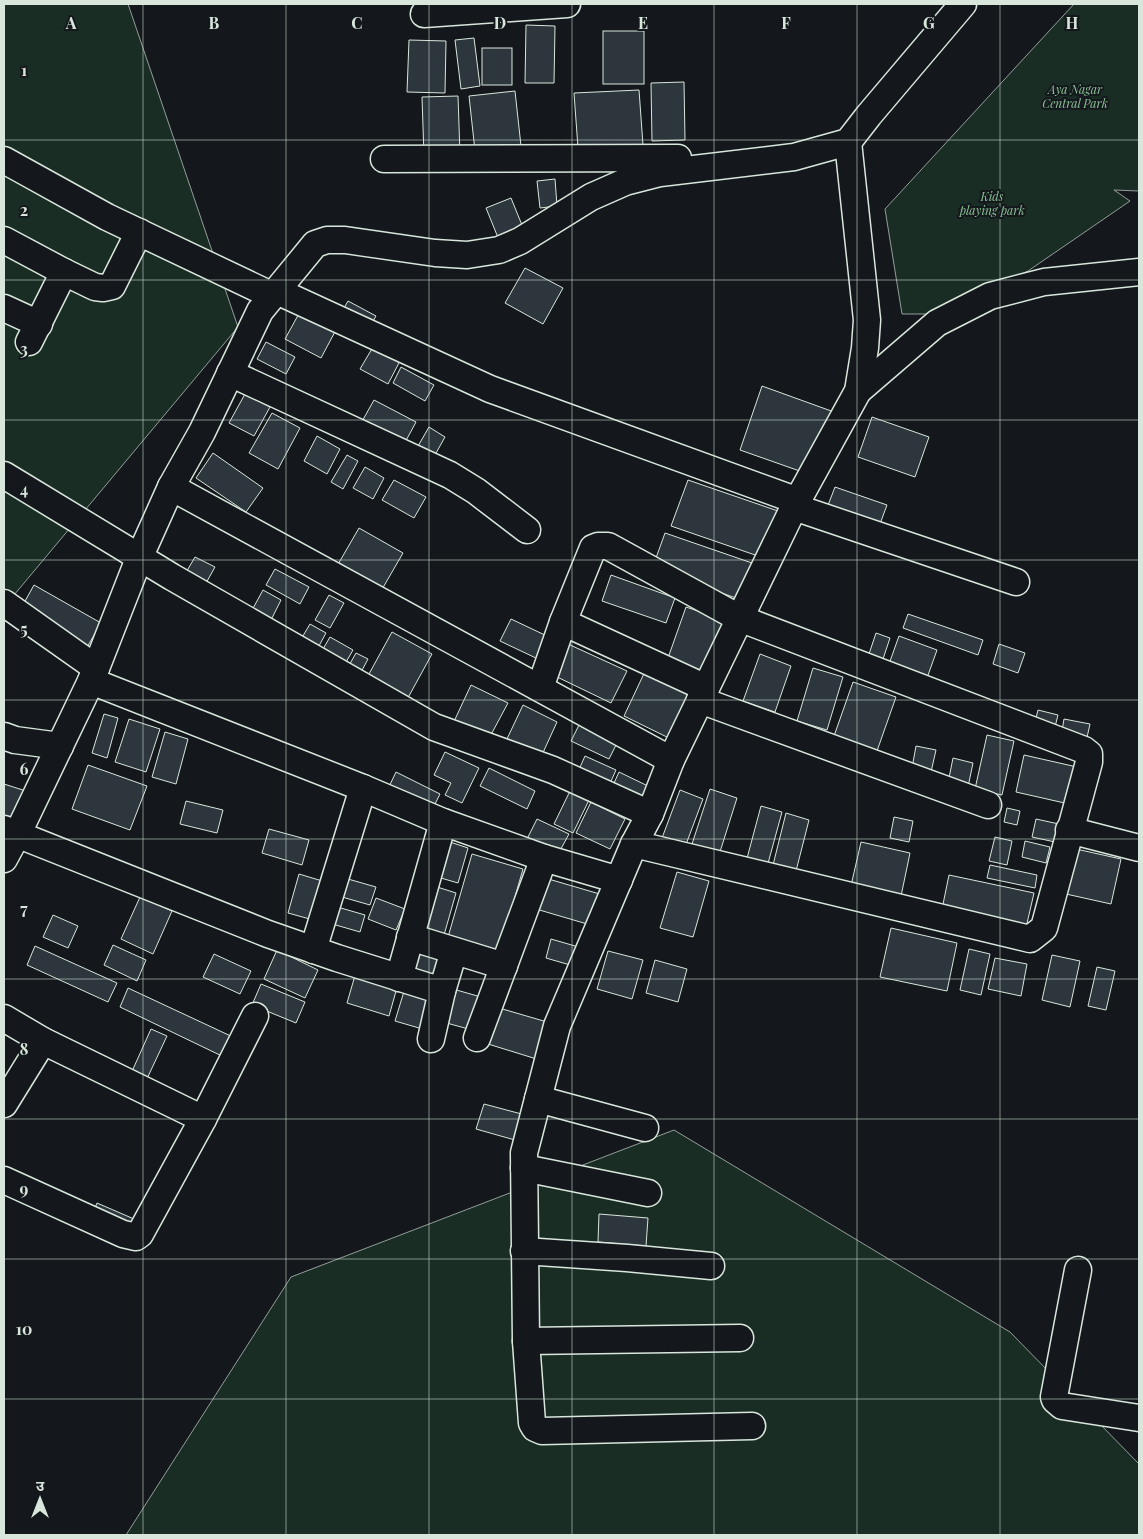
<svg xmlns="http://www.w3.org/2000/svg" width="1143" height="1539" font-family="'Playfair Display','Noto Sans Devanagari',serif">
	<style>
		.green { fill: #1a2d24; stroke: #939e99 }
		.building { fill: #2c363c; stroke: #d8e6dc }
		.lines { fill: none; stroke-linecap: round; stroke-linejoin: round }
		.minor-casing { stroke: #d8e6dc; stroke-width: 29 }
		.minor { stroke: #14181c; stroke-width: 26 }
		.grid { fill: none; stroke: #d8e6dc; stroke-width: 1; stroke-opacity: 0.55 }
		.labels { text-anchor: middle; stroke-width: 4; stroke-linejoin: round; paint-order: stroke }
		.park-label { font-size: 12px; font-style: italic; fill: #8ac095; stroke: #14181c }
		.grid-label { font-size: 16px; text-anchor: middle; font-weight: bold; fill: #d8e6dc; stroke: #14181c; stroke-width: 4; stroke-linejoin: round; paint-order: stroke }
	</style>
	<rect width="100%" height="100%" fill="#14181c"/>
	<g class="green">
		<path d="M4,4H128L238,327L4,607Z"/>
		<path d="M1074,4H1139V191L1114,190L1130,201L1028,271L932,314H902L885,209Z"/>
		<path d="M674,1130L1010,1332L1139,1464V1535H126L291,1277Z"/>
	</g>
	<g class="building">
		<path d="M526,25L555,26L554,83H525Z"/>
		<rect x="603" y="31" width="41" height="53"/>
		<path d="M474,38L480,86L461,89L455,40Z"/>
		<path d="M409,40L446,41L445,93L407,92Z"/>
		<rect x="482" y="48" width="30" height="37"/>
		<path d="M684,82L685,140L652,141L651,83Z"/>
		<path d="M639,90L643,145L578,148L574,93Z"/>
		<path d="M515,91L521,146L475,151L469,96Z"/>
		<path d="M458,96L460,155L424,156L422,97Z"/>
		<path d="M555,179L557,206L540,208L537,181Z"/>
		<path d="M511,198L524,230L499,240L486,208Z"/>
		<path d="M525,268L563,288L543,324L505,303Z"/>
		<path d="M348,301L376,316L368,330L340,315Z"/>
		<path d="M302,308L337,328L321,358L285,339Z"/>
		<path d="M266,342L295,357L286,374L257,359Z"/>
		<path d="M373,347L400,361L388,384L360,369Z"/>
		<path d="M401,367L434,385L425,401L393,383Z"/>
		<path d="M762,386L834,412L811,475L740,450Z"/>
		<path d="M245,394L270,407L254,436L229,423Z"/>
		<path d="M374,400L416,422L402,448L360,425Z"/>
		<path d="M272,413L300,428L278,469L249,453Z"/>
		<path d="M872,417L929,437L915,477L858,457Z"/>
		<path d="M429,427L445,437L431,462L414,453Z"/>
		<path d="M317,436L340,449L327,474L304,461Z"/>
		<path d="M213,453L263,488L246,512L196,478Z"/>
		<path d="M347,455L358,461L343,489L331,482Z"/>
		<path d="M365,467L384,478L373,499L353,488Z"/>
		<path d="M394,480L426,497L414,518L382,500Z"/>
		<path d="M688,480L778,511L761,557L671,526Z"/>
		<path d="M835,487L887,505L877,532L825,513Z"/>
		<path d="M359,528L403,553L377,598L333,573Z"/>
		<path d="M665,533L752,563L739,599L652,569Z"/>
		<path d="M195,557L215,567L201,592L181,581Z"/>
		<path d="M275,569L309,587L300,604L266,585Z"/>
		<path d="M611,575L675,598L666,623L602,601Z"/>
		<path d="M34,585L101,623L86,649L19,612Z"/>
		<path d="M263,590L281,600L270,622L251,612Z"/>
		<path d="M329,595L344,603L330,628L315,620Z"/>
		<path d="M686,607L727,621L708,673L668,658Z"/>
		<path d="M908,614L983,640L978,655L903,628Z"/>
		<path d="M511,619L549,637L538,659L500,641Z"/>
		<path d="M310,624L326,633L314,655L297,646Z"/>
		<path d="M392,632L432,654L404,705L364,683Z"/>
		<path d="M876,633L890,638L881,665L867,660Z"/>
		<path d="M899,636L937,650L927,678L889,664Z"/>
		<path d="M330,637L353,650L342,669L319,656Z"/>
		<path d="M568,644L627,671L611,703L553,675Z"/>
		<path d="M999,644L1025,653L1018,673L993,664Z"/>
		<path d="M356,653L368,659L359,676L347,669Z"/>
		<path d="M760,654L791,666L775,712L743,701Z"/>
		<path d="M648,665L697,688L673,740L624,716Z"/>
		<path d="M813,668L843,677L827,730L797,721Z"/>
		<path d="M853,682L896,697L877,751L834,736Z"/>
		<path d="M471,685L508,703L486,744L450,730Z"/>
		<path d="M523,705L557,722L541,757L506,741Z"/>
		<path d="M1038,710L1058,715L1054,731L1034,726Z"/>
		<path d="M104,714L118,718L107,758L92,753Z"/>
		<path d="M129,719L160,729L146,772L115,762Z"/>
		<path d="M1064,719L1090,724L1086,742L1061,737Z"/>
		<path d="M579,725L617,743L609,759L571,741Z"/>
		<path d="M165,732L188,739L176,784L152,777Z"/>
		<path d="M987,735L1014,741L1002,795L975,789Z"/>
		<path d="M916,746L936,750L931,772L912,768Z"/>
		<path d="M445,752L479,768L462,803L445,795L451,783L434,775Z"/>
		<path d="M1024,755L1077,767L1069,804L1016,792Z"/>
		<path d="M585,756L616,770L607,790L576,776Z"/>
		<path d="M953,758L973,763L968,787L948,783Z"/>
		<path d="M88,765L147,786L130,830L72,809Z"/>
		<path d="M489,768L535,791L527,809L480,786Z"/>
		<path d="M396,772L440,794L430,814L386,793Z"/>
		<path d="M619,772L652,788L642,808L610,792Z"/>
		<path d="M4,784L29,792L18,824L4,819Z"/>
		<path d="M710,789L737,798L719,855L691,847Z"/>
		<path d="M680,790L703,799L685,847L662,838Z"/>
		<path d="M570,791L589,800L573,833L554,824Z"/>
		<path d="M186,801L223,810L217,833L180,824Z"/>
		<path d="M591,802L625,819L610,849L576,833Z"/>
		<path d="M761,806L782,812L767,867L746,862Z"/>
		<path d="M1007,808L1020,811L1017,825L1004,822Z"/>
		<path d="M786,813L809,820L795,875L772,869Z"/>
		<path d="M894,817L913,821L909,842L890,838Z"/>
		<path d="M537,819L569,834L556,858L523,847Z"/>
		<path d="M1036,819L1059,824L1055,842L1032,837Z"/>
		<path d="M269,829L309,840L302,865L262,853Z"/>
		<path d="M995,837L1012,841L1007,865L989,861Z"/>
		<path d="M444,840L468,848L458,883L434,876Z"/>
		<path d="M1025,841L1050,847L1046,863L1022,857Z"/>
		<path d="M861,842L910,853L900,901L850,890Z"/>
		<path d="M1076,849L1121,859L1111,904L1066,894Z"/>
		<path d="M472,854L523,869L499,952L448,937Z"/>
		<path d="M990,865L1037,875L1035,888L987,878Z"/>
		<path d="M677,872L709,881L693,937L660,928Z"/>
		<path d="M299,874L329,883L317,921L288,913Z"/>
		<path d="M949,875L1034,893L1025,932L941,914Z"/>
		<path d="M341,877L376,887L370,905L335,895Z"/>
		<path d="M545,878L603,895L594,926L536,909Z"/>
		<path d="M434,886L456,893L442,942L419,936Z"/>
		<path d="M140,897L172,911L153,954L121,939Z"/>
		<path d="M376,898L405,909L396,930L368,919Z"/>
		<path d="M334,906L365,915L360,932L329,923Z"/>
		<path d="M53,915L78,926L68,948L43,937Z"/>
		<path d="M891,928L957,943L947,991L880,977Z"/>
		<path d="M551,939L582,948L577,967L546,958Z"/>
		<path d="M414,944L440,952L432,981L405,974Z"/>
		<path d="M113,945L146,960L137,981L104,965Z"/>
		<path d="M35,946L117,983L108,1002L27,965Z"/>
		<path d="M969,949L990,954L981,995L960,990Z"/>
		<path d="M277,950L318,970L305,998L264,979Z"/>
		<path d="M608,951L643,960L632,999L597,989Z"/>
		<path d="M214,954L251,971L240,994L203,977Z"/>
		<path d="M1052,955L1080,961L1070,1007L1042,1000Z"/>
		<path d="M995,958L1027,964L1021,996L988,989Z"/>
		<path d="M655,960L687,969L678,1002L646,993Z"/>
		<path d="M1097,967L1115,971L1106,1010L1088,1006Z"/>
		<path d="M356,972L398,984L389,1016L347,1003Z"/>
		<path d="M261,984L305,1002L296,1023L252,1005Z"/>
		<path d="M128,988L235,1038L226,1058L120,1007Z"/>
		<path d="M405,988L436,997L426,1030L395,1021Z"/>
		<path d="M453,989L481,997L472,1030L443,1022Z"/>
		<path d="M499,1008L554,1024L543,1061L488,1044Z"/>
		<path d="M151,1029L167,1036L144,1085L129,1078Z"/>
		<path d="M484,1104L529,1116L522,1142L476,1129Z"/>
		<path d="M97,1203L141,1222L135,1235L92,1215Z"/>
		<path d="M599,1214L648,1218L646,1246L598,1242Z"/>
	</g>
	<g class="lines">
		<defs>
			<g id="minor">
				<path d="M424,14L567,4"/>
				<path d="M384,159L678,158"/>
				<path d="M4,160L107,217L273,296"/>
				<path d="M4,240L64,272L95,287L103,288L112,286L139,232"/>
				<path d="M277,291L490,389L798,501"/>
				<path d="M4,308L39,324"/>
				<path d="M29,342L64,272"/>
				<path d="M230,373L450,475L476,491L527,530"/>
				<path d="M858,391L937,323L990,296L1044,282L1139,272"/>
				<path d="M4,475L172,577L434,727L553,770L650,814"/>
				<path d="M171,487L671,760"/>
				<path d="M794,507L1016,582"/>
				<path d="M4,603L96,668"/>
				<path d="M563,622L706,688"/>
				<path d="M91,681L363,788L443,822L544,858L619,880"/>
				<path d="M540,688L563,622L593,548L598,546H608L739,618L1084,750L1089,754V762L1044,928L1030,939L634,844"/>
				<path d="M700,700L988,805"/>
				<path d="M4,736L15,740L60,746"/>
				<path d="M4,829L268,934L337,958L442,991L454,951"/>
				<path d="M1069,830L1139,848"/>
				<path d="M4,859L18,833L91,681L140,556L171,487L202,432L260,311L315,244L327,240H345L435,253L467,255L499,250L520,241L591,197L625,182L660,173L794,157L848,142L869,115L963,4"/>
				<path d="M410,937L504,966"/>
				<path d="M313,950L363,788"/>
				<path d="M399,978L443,822"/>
				<path d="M4,1018L43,1041L203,1119"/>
				<path d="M477,1038L544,858"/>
				<path d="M431,1039L442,991"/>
				<path d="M538,1099L645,1128"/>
				<path d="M4,1104L43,1041"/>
				<path d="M524,1168L648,1193"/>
				<path d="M4,1180L123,1234L136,1237L140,1234L203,1119L255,1016"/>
				<path d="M524,1251L627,1258L711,1266"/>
				<path d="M1078,1270L1054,1397L1055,1400L1062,1406L1139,1418"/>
				<path d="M526,1341L740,1338"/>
				<path d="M752,1426L542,1431L535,1428L532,1423L526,1341L524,1153L557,1026L634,844L650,814L671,760L794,507L858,391L865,348L867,320L848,142"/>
			</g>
		</defs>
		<use href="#minor" class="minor-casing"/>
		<use href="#minor" class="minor"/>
	</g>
	<path class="grid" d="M143,4V1535M286,4V1535M429,4V1535M572,4V1535M714,4V1535M857,4V1535M1000,4V1535M4,140H1139M4,280H1139M4,420H1139M4,560H1139M4,700H1139M4,839H1139M4,979H1139M4,1119H1139M4,1259H1139M4,1399H1139"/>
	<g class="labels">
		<g class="park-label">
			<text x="1075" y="94">Aya Nagar<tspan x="1075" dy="14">Central Park</tspan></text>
			<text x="992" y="201">Kids<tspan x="992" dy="14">playing park</tspan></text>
		</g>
	</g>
	<g class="grid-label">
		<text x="71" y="29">A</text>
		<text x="214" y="29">B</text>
		<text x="357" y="29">C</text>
		<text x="500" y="29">D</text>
		<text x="643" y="29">E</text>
		<text x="786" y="29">F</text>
		<text x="929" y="29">G</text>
		<text x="1072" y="29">H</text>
		<text x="24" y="76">1</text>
		<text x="24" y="216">2</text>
		<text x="24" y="355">3</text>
		<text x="24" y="495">4</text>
		<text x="24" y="635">5</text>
		<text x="24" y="775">6</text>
		<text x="24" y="915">7</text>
		<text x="24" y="1055">8</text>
		<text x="24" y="1195">9</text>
		<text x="24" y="1335">10</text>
	</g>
	<rect width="1143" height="1539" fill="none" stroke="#d8e6dc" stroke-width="10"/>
	<g transform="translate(40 1499)" stroke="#14181c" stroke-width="4" paint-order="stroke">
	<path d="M0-4L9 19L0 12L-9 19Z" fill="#d8e6dc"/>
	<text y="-8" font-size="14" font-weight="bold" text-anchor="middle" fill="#d8e6dc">उ</text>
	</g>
</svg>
